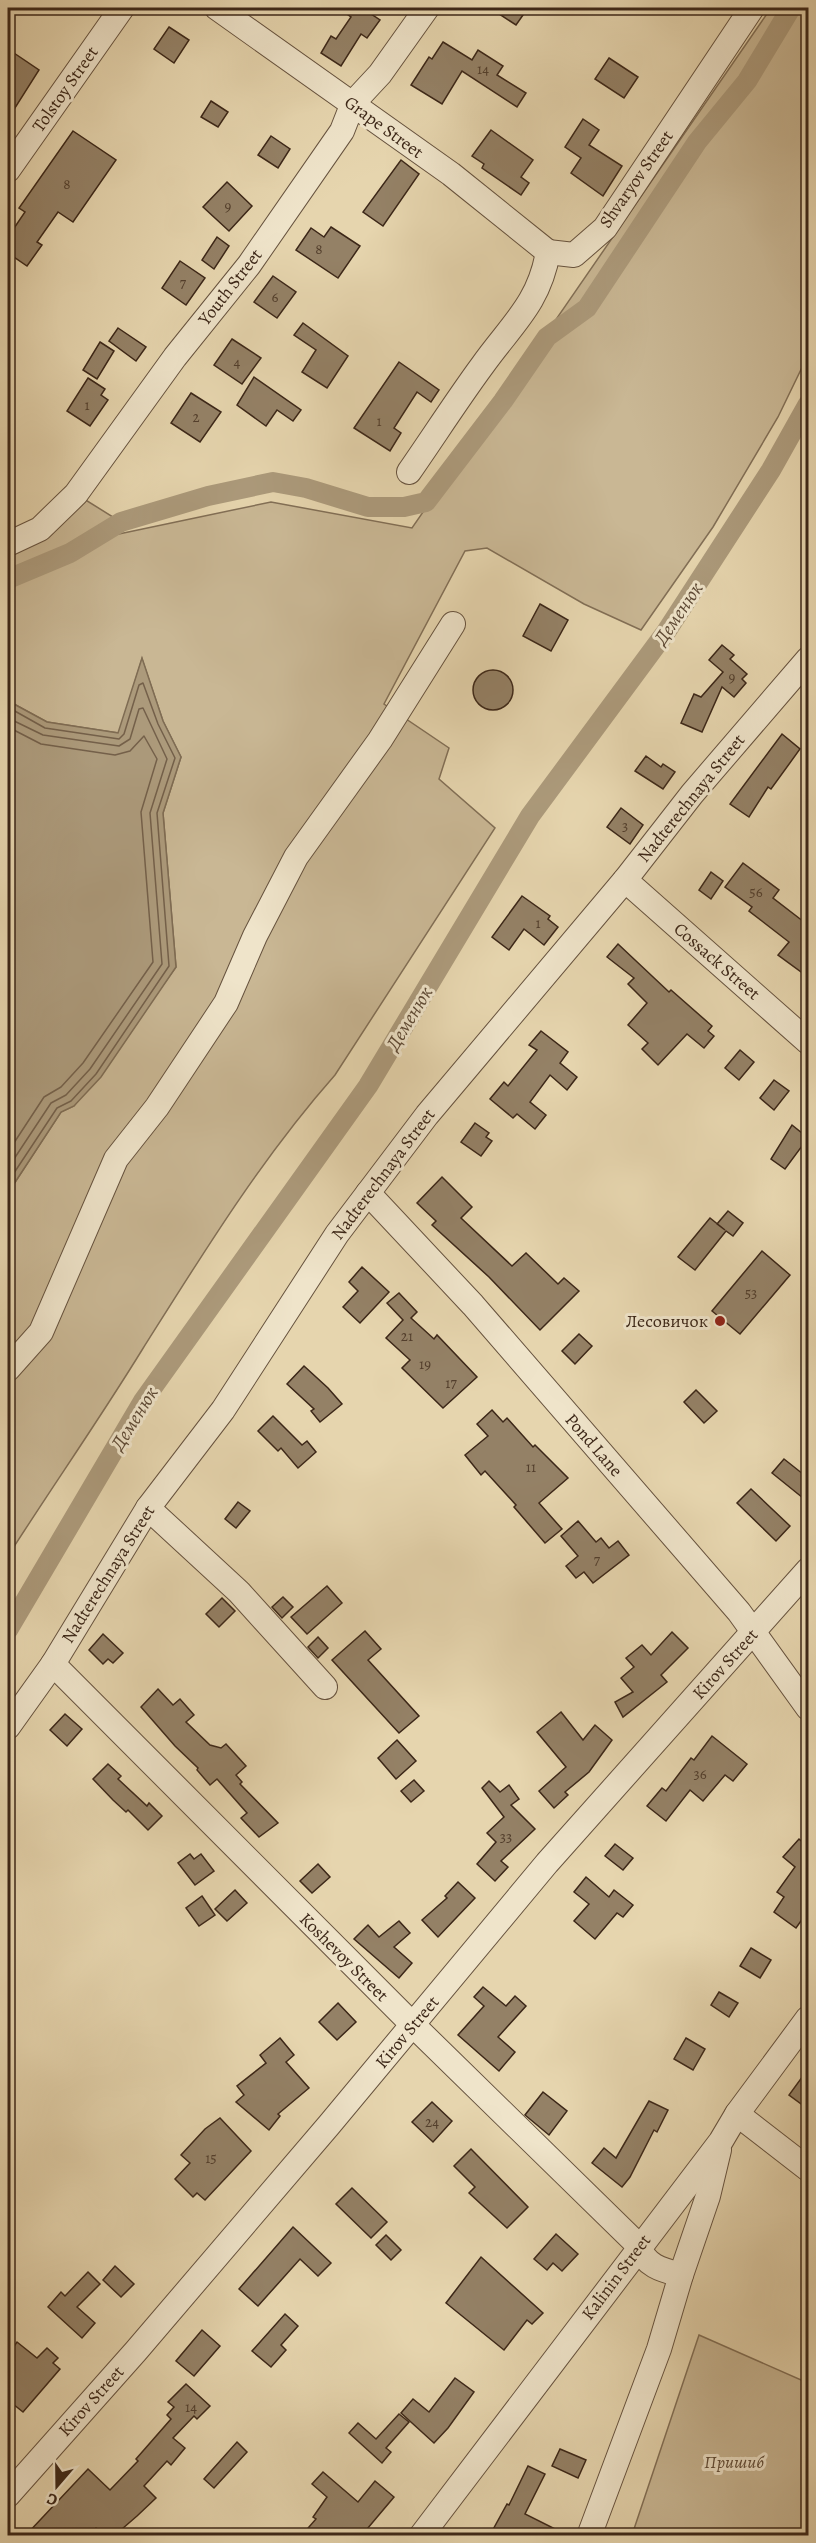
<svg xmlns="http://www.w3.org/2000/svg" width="816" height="2543" font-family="Alegreya,serif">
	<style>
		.green { fill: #c9b794; stroke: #826f56; stroke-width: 1.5 }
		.water { fill: #ac9a7b; stroke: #7f6c53; stroke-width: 1.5 }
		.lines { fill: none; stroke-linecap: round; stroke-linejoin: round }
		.shore { stroke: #74604a; stroke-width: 1.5 }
		.canal { stroke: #ac9a7b; stroke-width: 20 }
		.building { fill: #948166; stroke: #3c2718; stroke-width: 1.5 }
		.minor-casing { stroke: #66523e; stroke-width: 26 }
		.minor { stroke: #efe4ca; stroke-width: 24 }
		.poi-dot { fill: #8f2418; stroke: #efe4ca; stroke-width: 2 }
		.labels { text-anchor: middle; stroke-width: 6; stroke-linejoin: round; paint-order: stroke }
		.number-label { font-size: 15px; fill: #523e2c }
		.street-label { font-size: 18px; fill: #3c2718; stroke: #efe4ca }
		.poi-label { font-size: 18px; fill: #3c2718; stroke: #efe4ca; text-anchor: end }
		.park-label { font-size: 18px; font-style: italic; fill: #5f4b37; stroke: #efe4ca }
		.water-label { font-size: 20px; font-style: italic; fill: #5e4a36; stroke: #efe4ca }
	</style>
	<rect width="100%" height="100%" fill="#e6d5ae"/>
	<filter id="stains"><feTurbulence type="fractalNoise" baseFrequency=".00333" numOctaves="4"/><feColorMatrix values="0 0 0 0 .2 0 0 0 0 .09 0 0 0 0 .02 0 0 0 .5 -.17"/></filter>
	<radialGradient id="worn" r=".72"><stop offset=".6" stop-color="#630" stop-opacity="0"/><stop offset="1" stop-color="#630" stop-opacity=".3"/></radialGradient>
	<g class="green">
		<path d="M771,8H808V355L778,417L713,527L641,630L584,604L487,548L465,551L384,704L449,748L439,779L495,828L335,1075C260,1160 202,1255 142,1350C99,1420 52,1487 8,1556V1193L61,1112L74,1106L176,967L163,813L181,757L163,721L142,659L119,733L47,722L12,703L8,706V544L76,494L121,522L95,539L271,502L412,528Z"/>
		<path d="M699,2335L808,2383V2535H632Z"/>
	</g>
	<path class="water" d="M142,658L163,721L181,757L163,813L176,967L101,1077L74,1106L61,1112L8,1193V706L12,703L47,722L118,733Z"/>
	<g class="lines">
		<g class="shore">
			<path d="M8,710H13L45,728L119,739L124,734L139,685L143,683L158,724L175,758L157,813L169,966L96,1074L71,1101L57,1108L8,1182"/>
			<path d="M8,718L43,735L119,746L130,739L139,709L143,708L167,759L150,813L162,964L90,1069L66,1095L51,1103L8,1168"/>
			<path d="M8,727L41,744L115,755L130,751L144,736L157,759L141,812L153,962L83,1063L61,1087L44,1097L8,1152"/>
		</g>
		<g class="canal">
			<path d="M8,579L70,553L121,522L208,496L273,482L306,488L368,507H404L426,502L503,401L547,337L587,308L697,142L747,81L791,8"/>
			<path d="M8,1630L143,1401L368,1086L530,816L666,632L771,470L808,404"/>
		</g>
	</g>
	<g class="building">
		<path d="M338,8H362L380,20L367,38L361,34L341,66L321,53L331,36L336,39L351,17Z"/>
		<path d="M490,8H528L516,25Z"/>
		<path d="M169,27L189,40L174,63L154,49Z"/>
		<path d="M443,42L472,60L478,50L503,66L497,75L526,93L517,107L462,71L442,104L411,85L429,57L432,59Z"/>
		<path d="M8,49L39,70L8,119Z"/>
		<path d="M609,58L638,77L624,98L595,79Z"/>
		<path d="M211,101L228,112L218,127L201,117Z"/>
		<path d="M583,119L599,130L589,145L622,166L603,196L571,173L581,158L565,147Z"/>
		<path d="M491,130L533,160L521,177L529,183L521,195L482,168L484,164L472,156Z"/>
		<path d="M73,131L116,160L73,222L58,212L37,242L42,245L27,266L8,253V237L25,212L19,208Z"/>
		<path d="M271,136L290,149L278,168L258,155Z"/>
		<path d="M401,160L419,174L383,226L363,212Z"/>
		<path d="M227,182L252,206L229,231L203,207Z"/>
		<path d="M331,227L360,246L338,278L296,250L311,228L324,237Z"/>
		<path d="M217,237L229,246L214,269L202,260Z"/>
		<path d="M180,261L205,278L186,305L162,288Z"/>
		<path d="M273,276L296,292L277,318L254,302Z"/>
		<path d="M303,323L348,356L327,388L302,372L316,350L294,335Z"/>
		<path d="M118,328L146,347L136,361L109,341Z"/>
		<path d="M232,339L261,358L242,384L214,365Z"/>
		<path d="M100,342L114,351L97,379L83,370Z"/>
		<path d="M399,362L439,390L431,402L417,392L394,428L401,433L390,451L354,428Z"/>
		<path d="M254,377L301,410L293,421L277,410L266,426L237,405Z"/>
		<path d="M88,378L105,389L101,395L108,400L90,426L67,411Z"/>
		<path d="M191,393L221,412L200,442L171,423Z"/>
		<path d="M540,604L568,620L551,651L523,636Z"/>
		<path d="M722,645L734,655L730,659L747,674L742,679L746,683L734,697L722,687L702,732L681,723L694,694L701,697L723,672L709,660Z"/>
		<circle cx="493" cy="690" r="20"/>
		<path d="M782,734L800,749L771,789L768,787L749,817L730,804Z"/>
		<path d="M646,756L661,767L663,764L675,772L663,789L635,771Z"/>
		<path d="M621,808L643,825L630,844L607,827Z"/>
		<path d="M743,863L779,890L773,898L808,925V977L778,955L789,942L749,911L752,907L725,887Z"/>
		<path d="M711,872L723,881L711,899L699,890Z"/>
		<path d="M522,896L550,916L548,919L558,927L544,945L524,929L509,950L492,937Z"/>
		<path d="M618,944L669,992L671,990L712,1026L708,1031L714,1036L704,1048L687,1034L658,1065L642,1049L648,1043L628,1025L647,1003L628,984L634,978L607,957Z"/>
		<path d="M541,1031L568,1052L560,1063L577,1077L567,1090L550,1075L530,1102L546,1115L535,1129L517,1114L513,1118L490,1099L504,1082L508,1086L537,1050L529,1045Z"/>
		<path d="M740,1050L754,1062L739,1080L725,1068Z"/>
		<path d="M774,1080L789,1091L774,1110L760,1098Z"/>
		<path d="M475,1123L489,1133L486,1137L492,1141L481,1156L461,1142Z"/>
		<path d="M792,1125L808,1138L785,1169L771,1159Z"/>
		<path d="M442,1177L472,1207L461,1218L512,1266L526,1253L558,1284L564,1278L579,1291L540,1330L489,1277L432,1225L436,1221L417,1203Z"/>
		<path d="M728,1211L743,1223L733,1236L726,1231L695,1270L678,1257L710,1218L725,1230L717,1224Z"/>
		<path d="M762,1251L790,1275L740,1334L712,1311Z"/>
		<path d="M362,1267L389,1292L360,1323L343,1307L358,1291L349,1282Z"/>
		<path d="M399,1293L417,1312L411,1318L434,1339L437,1335L477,1377L443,1408L402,1368L410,1360L386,1338L403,1320L387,1303Z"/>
		<path d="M579,1334L592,1346L575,1364L562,1351Z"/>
		<path d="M304,1366L328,1388L342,1404L320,1422L311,1411L314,1409L287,1384Z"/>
		<path d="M696,1390L717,1411L704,1423L684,1402Z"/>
		<path d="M492,1410L503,1422L507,1418L533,1447L535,1445L568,1478L539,1503L562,1529L545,1543L514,1507L516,1505L485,1471L481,1475L465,1455L488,1436L477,1424Z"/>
		<path d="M273,1416L302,1445L307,1441L316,1452L298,1468L281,1448L278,1451L258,1431Z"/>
		<path d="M784,1459L808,1478V1502L772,1473Z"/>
		<path d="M751,1489L790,1526L776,1541L737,1503Z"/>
		<path d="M238,1502L250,1511L236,1528L225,1519Z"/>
		<path d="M578,1521L596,1542L601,1538L609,1548L618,1541L629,1555L593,1583L584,1572L576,1578L566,1566L578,1556L561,1536Z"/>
		<path d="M327,1586L342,1603L307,1634L291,1617Z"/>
		<path d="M283,1597L293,1607L282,1618L272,1607Z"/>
		<path d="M222,1598L235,1611L219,1627L206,1614Z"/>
		<path d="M365,1631L381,1649L368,1660L419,1716L399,1733L332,1660Z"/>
		<path d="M672,1632L688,1648L661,1675L667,1682L623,1717L615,1702L633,1692L621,1678L634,1667L626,1658L642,1645L651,1655Z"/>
		<path d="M103,1634L123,1653L113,1663L108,1659L103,1664L89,1650Z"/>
		<path d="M318,1637L328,1648L318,1658L308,1647Z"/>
		<path d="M158,1689L173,1705L180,1699L194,1715L186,1722L210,1745L221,1748L226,1744L246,1766L236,1775L242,1782L240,1784L278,1823L259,1837L241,1818L247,1813L217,1779L210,1785L197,1770L198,1768L175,1746L141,1707Z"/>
		<path d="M561,1712L583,1740L595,1725L612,1740L589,1772L565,1792L568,1795L554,1808L539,1791L566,1767L537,1732Z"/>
		<path d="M65,1714L82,1729L67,1746L50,1730Z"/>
		<path d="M712,1736L747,1764L733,1781L725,1775L703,1801L690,1790L666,1821L647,1806L662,1788L666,1791L691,1758L694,1760Z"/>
		<path d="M397,1740L416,1761L396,1779L378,1758Z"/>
		<path d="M108,1764L121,1776L118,1779L147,1806L149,1803L162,1816L148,1830L128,1810L126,1812L113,1800L93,1779Z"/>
		<path d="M414,1780L424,1791L411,1802L401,1791Z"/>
		<path d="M489,1781L500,1792L509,1785L519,1799L511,1805L535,1829L501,1861L508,1867L495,1881L477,1864L496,1842L487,1833L504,1817L482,1788Z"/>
		<path d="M799,1839L808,1847V1911L796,1928L774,1912L784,1897L777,1892L795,1867L783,1857Z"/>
		<path d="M615,1844L633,1858L623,1870L605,1856Z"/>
		<path d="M190,1854L194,1859L201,1854L214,1871L195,1885L178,1863Z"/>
		<path d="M318,1864L330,1877L312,1893L300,1881Z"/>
		<path d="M586,1877L609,1897L614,1890L633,1905L623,1917L617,1913L595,1939L574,1921L589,1904L574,1892Z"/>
		<path d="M458,1882L475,1898L438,1937L422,1920L447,1898L445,1896Z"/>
		<path d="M235,1890L247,1903L227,1921L215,1909Z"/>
		<path d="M202,1896L215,1915L199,1926L186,1908Z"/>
		<path d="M399,1921L410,1933L394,1947L412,1963L399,1978L354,1939L368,1925L379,1937Z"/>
		<path d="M751,1948L771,1960L760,1978L740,1966Z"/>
		<path d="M483,1987L506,2006L515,1996L526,2006L498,2037L515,2052L499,2071L458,2035L484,2006L474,1997Z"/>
		<path d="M719,1992L738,2003L729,2017L711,2005Z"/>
		<path d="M338,2003L356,2022L337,2040L319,2022Z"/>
		<path d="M280,2038L294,2055L286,2062L309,2088L278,2114L280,2116L269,2130L236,2102L244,2095L237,2086L266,2063L260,2055Z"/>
		<path d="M686,2038L705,2049L693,2070L674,2059Z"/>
		<path d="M808,2069V2109L789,2095Z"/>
		<path d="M543,2092L567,2111L549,2135L525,2115Z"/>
		<path d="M649,2101L668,2110L657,2132L654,2130L630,2177L622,2187L592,2163L604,2148L616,2158Z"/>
		<path d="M432,2102L452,2121L433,2142L412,2122Z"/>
		<path d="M220,2118L251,2151L205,2200L197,2193L193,2197L175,2179L190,2163L181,2155L205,2129Z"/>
		<path d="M471,2149L528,2207L507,2228L469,2193L475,2187L454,2166Z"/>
		<path d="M352,2188L387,2222L371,2238L336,2204Z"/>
		<path d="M293,2227L331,2263L318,2276L300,2259L258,2306L239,2289Z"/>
		<path d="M556,2234L578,2254L562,2271L553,2263L547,2270L534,2259Z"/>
		<path d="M386,2235L401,2250L391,2260L376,2245Z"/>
		<path d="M481,2257L543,2313L532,2324L527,2320L504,2350L446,2303Z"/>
		<path d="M115,2266L134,2284L121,2297L103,2280Z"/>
		<path d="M88,2272L100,2284L77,2307L95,2323L82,2338L48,2307L61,2292L65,2296Z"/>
		<path d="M285,2314L298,2326L281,2345L286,2350L271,2367L252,2351Z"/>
		<path d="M202,2330L220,2346L194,2376L176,2361Z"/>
		<path d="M17,2342L37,2358L47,2348L58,2358L53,2363L60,2369L23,2412L8,2400V2355Z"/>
		<path d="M455,2378L474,2392L448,2428L434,2443L401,2413L413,2399L429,2412Z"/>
		<path d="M186,2384L210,2406L197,2419L194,2416L173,2438L185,2448L171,2465L167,2461L144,2486L156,2498L137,2516L115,2535H103L96,2528L88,2535H26L88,2469L110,2490L138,2461L136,2459L171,2419L167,2415L174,2407L168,2402Z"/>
		<path d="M399,2414L409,2422L386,2448L391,2452L382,2463L349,2433L358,2423L376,2439Z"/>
		<path d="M237,2442L247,2452L214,2488L204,2479Z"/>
		<path d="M560,2449L586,2460L578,2478L552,2466Z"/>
		<path d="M528,2466L545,2474L525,2514L567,2535H490L507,2504L509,2505Z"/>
		<path d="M323,2472L358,2502L375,2481L394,2497L362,2535H302L316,2519L313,2517L327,2497L312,2484Z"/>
	</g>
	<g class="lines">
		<defs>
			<g id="minor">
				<path d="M217,8L451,174L548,252"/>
				<path d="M8,170L122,8"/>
				<path d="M548,252L574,255L605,228L752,8"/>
				<path d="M409,472C434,436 457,400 482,366C511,325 539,304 548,252"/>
				<path d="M8,544L40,529L76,494L175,357L249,265L342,131L353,103L380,74L427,8"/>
				<path d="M625,880L808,1042"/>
				<path d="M368,1193L473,1305L739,1612L808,1708"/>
				<path d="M8,1369L41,1332L116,1159L157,1107L226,1003L255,936L296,857L380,740L453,624"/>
				<path d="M148,1508L239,1592L325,1687"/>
				<path d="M53,1664L413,2025L639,2246C645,2266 662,2270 681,2275"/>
				<path d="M8,1727L53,1664L148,1508L223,1410L337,1234L427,1115L625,880L692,794L808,659"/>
				<path d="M737,2114L808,2169"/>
				<path d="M8,2495L136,2351L329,2125L547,1863L808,1570"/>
				<path d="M421,2536L721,2141L737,2114L808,2018"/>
				<path d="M589,2536L659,2349L681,2275L708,2196L719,2150"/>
			</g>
		</defs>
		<use href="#minor" class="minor-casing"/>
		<use href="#minor" class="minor"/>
	</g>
	<circle class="poi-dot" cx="720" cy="1321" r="6"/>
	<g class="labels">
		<g class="number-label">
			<text x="483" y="74">14</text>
			<text x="67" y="189">8</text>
			<text x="228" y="211">9</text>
			<text x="319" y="254">8</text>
			<text x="183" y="288">7</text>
			<text x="275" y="302">6</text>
			<text x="237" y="367">4</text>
			<text x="87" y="410">1</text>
			<text x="196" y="422">2</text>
			<text x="379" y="426">1</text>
			<text x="732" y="682">9</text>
			<text x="625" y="831">3</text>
			<text x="756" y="897">56</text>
			<text x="538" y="928">1</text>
			<text x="751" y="1298">53</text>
			<text x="407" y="1341">21</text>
			<text x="425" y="1369">19</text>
			<text x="451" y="1388">17</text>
			<text x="531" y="1472">11</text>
			<text x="597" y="1565">7</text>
			<text x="700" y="1779">36</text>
			<text x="506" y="1842">33</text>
			<text x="432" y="2127">24</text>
			<text x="211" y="2163">15</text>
			<text x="191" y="2412">14</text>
		</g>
		<g class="street-label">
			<text transform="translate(65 89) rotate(-55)" y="6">Tolstoy Street</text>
			<text transform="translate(384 127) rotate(36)" y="6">Grape Street</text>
			<text transform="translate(636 179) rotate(-55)" y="6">Shvaryov Street</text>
			<text transform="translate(230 287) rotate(-52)" y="6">Youth Street</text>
			<text transform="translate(691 798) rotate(-51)" y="6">Nadterechnaya Street</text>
			<text transform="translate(717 961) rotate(41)" y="6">Cossack Street</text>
			<text transform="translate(383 1174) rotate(-53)" y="6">Nadterechnaya Street</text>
			<text transform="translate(594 1445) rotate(49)" y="6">Pond Lane</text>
			<text transform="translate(108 1574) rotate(-58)" y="6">Nadterechnaya Street</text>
			<text transform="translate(725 1664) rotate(-48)" y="6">Kirov Street</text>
			<text transform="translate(344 1957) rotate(45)" y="6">Koshevoy Street</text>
			<text transform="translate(407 2032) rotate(-50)" y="6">Kirov Street</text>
			<text transform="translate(616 2277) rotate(-53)" y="6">Kalinin Street</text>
			<text transform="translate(91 2401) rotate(-48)" y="6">Kirov Street</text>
		</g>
		<g class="poi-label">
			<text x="708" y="1327">Лесовичок</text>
		</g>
		<g class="park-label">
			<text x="734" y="2468">Пришиб</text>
		</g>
		<g class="water-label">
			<text transform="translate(678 613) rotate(-56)" y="7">Деменюк</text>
			<text transform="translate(409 1018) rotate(-59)" y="7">Деменюк</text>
			<text transform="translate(134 1418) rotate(-58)" y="7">Деменюк</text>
		</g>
	</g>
	<rect width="816" height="2543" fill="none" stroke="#e6d5ae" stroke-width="30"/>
	<rect x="9" y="9" width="798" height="2525" fill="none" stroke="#3c2718" stroke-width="3"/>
	<rect x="15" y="15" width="786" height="2513" fill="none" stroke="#3c2718" stroke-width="1.5"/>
	<g transform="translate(57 2486) rotate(200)" stroke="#efe4ca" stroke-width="4.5" paint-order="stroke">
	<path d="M0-4.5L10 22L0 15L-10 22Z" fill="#3c2718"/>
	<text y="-9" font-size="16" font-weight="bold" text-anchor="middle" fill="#3c2718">С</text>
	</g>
	<rect width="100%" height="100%" filter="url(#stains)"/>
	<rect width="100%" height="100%" fill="url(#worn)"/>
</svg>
